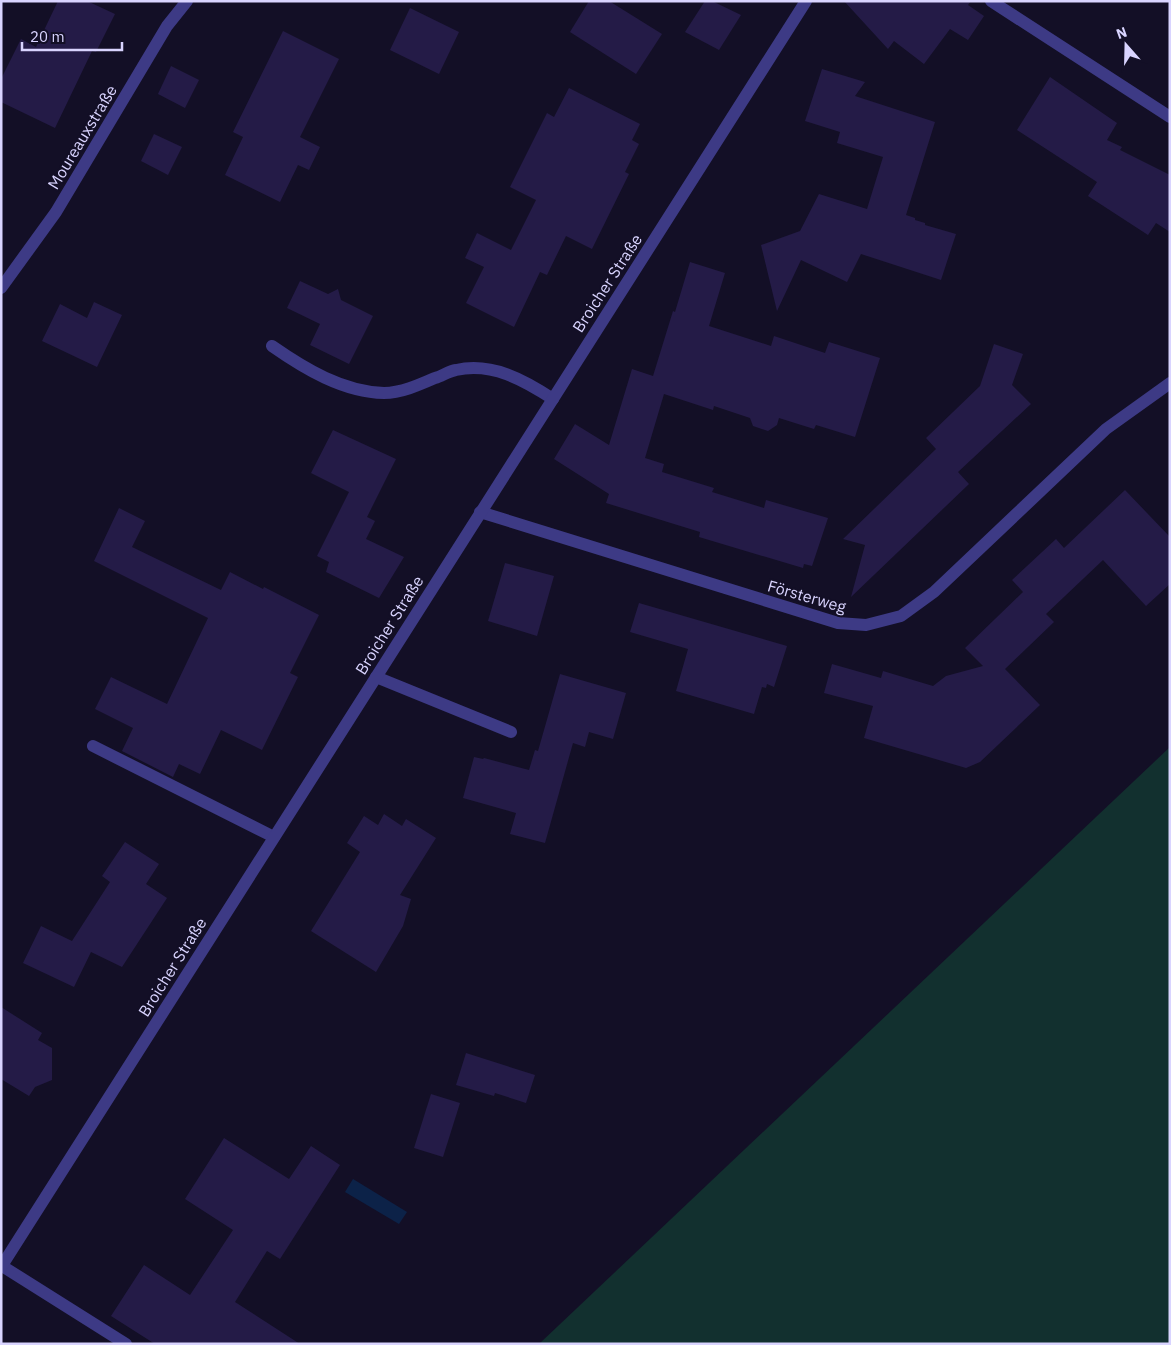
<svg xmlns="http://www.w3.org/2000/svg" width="1171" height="1345" font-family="'IBM Plex Sans',sans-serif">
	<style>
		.green { fill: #12302f }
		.water { fill: #0c2248 }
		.building { fill: #241b47 }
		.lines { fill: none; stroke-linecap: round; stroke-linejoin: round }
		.lane { stroke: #3d3a85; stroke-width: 12 }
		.street { stroke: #3d3a85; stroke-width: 12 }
		.labels { text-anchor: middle; stroke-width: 4; stroke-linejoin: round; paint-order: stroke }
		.street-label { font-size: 16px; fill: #d9d4ff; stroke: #130f26 }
	</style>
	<rect width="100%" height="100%" fill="#130f26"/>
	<path class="green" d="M1170,747V1344H539Z"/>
	<path class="water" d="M353,1179L407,1212L399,1224L345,1192Z"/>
	<g class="building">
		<path d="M58,1H87L115,14L96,52L92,51L55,128L1,102V79L21,39L36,47Z"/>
		<path d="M589,1H609L662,34L636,74L570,32Z"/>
		<path d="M705,1H712L741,15L719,50L685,32Z"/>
		<path d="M844,1H971L968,5L984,16L968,40L950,29L924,64L894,41L888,49Z"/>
		<path d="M410,8L459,32L439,74L390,50Z"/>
		<path d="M283,31L339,59L300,137L320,147L309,170L298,165L280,202L225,175L243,137L233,132Z"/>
		<path d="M171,66L199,80L185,108L158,94Z"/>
		<path d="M822,69L865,82L855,96L935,122L906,215L915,218V220L925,223V225L956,234L941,280L861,254L847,282L801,260L777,311L761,245L800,231L819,194L867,209L883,157L837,143L840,132L805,121Z"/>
		<path d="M1050,77L1117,123L1107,140L1122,147L1120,150L1170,175V232L1156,223L1148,235L1088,196L1097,182L1017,130Z"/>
		<path d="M569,88L640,124L632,140L639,144L625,172L629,174L592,249L566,236L547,275L540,272L514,327L466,303L484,267L465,258L477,233L511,250L536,200L510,187L547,113L554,117Z"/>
		<path d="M154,134L182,147L168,175L141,161Z"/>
		<path d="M690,262L725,273L709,326L771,346L774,336L825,353L829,342L880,358L855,437L816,425L814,429L779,418L777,425L768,431L753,426L750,418L714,406L713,410L664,394L645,458L664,464L662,472L714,488L712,492L764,508L766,500L828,518L812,566L804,564L803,568L699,537L700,532L606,503L609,494L554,459L575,424L609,445L632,369L653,376L673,311L675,312Z"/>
		<path d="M300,281L328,294L338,289L341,300L373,316L349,364L310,345L320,324L287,308Z"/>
		<path d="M94,302L122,315L97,367L42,341L60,304L87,318Z"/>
		<path d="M994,344L1023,354L1012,385L1031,404L958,472L969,484L851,597L865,545L843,539L936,449L926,438L980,386Z"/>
		<path d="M333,430L396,459L367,517L375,521L366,539L404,557L379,598L326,572L329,562L317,556L349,492L311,473Z"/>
		<path d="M1125,490L1170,537V584L1146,606L1103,560L1046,614L1054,622L1005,669L1040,705L980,762L966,768L864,738L873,706L824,693L832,664L881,678L883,671L933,686L946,676L983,666L965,648L1023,592L1012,580L1056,539L1064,548Z"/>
		<path d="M119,508L145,521L132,547L221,590L230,572L263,589L264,587L319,615L290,673L298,677L262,750L221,730L200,774L179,764L173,777L122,751L133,728L95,709L111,677L167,704L208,618L94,561Z"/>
		<path d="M505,563L554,576L537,636L488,621Z"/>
		<path d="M639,603L787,646L774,687L767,684L766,688L762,687L754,714L676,691L688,649L630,632Z"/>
		<path d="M560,674L626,693L613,739L589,732L585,747L573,743L545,843L510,834L516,813L463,798L474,757L483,759L484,758L529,770L535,750L538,751Z"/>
		<path d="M384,814L402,826L406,819L436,838L400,895L411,899L403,926L376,972L311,931L360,852L347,843L364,816L378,825Z"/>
		<path d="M125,842L159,864L146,884L167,898L122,967L91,952L74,987L23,963L41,926L72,941L110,882L102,876Z"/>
		<path d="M1,1007L42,1033L38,1040L52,1048V1080L35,1087L29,1096L1,1079Z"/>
		<path d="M466,1053L535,1075L526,1103L495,1093L494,1096L456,1085Z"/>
		<path d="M431,1094L460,1103L443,1157L414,1148Z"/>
		<path d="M224,1138L289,1179L311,1146L340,1165L280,1259L267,1251L235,1302L300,1344H155L111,1316L144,1265L190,1295L233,1230L185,1199Z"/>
	</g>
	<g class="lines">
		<g class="lane">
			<path d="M272,346C305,369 343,392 384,393C401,393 419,385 435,378C442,376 449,371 456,370C492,362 524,380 553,399"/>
			<path d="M376,677L511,732"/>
			<path d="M93,746L274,837"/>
			<path d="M2,1266L126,1344"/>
		</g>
		<g class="street">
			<path d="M991,1L1170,117"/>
			<path d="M1,288L56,212L167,26L187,1"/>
			<path d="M480,512L838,623L866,625L901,616L934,592L1106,429L1170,383"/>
			<path d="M1,1267L806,1"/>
		</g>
	</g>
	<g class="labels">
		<g class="street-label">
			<text transform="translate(82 137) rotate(-59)" y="6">Moureauxstraße</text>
			<text transform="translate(607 283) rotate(-57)" y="6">Broicher Straße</text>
			<text transform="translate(807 596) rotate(16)" y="6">Försterweg</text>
			<text transform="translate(389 625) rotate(-58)" y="6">Broicher Straße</text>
			<text transform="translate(172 967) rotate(-58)" y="6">Broicher Straße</text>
		</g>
	</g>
	<rect width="1171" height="1345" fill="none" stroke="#d9d4ff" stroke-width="5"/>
	<g transform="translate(1126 45) rotate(340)" stroke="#130f26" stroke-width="4" paint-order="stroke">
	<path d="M0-4L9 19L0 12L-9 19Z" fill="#d9d4ff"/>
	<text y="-8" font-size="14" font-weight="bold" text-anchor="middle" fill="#d9d4ff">N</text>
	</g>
	<path d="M22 42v8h100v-8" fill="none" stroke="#d9d4ff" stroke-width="2.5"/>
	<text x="30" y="42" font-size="15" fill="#d9d4ff" stroke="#130f26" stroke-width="4" paint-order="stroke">20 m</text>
</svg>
